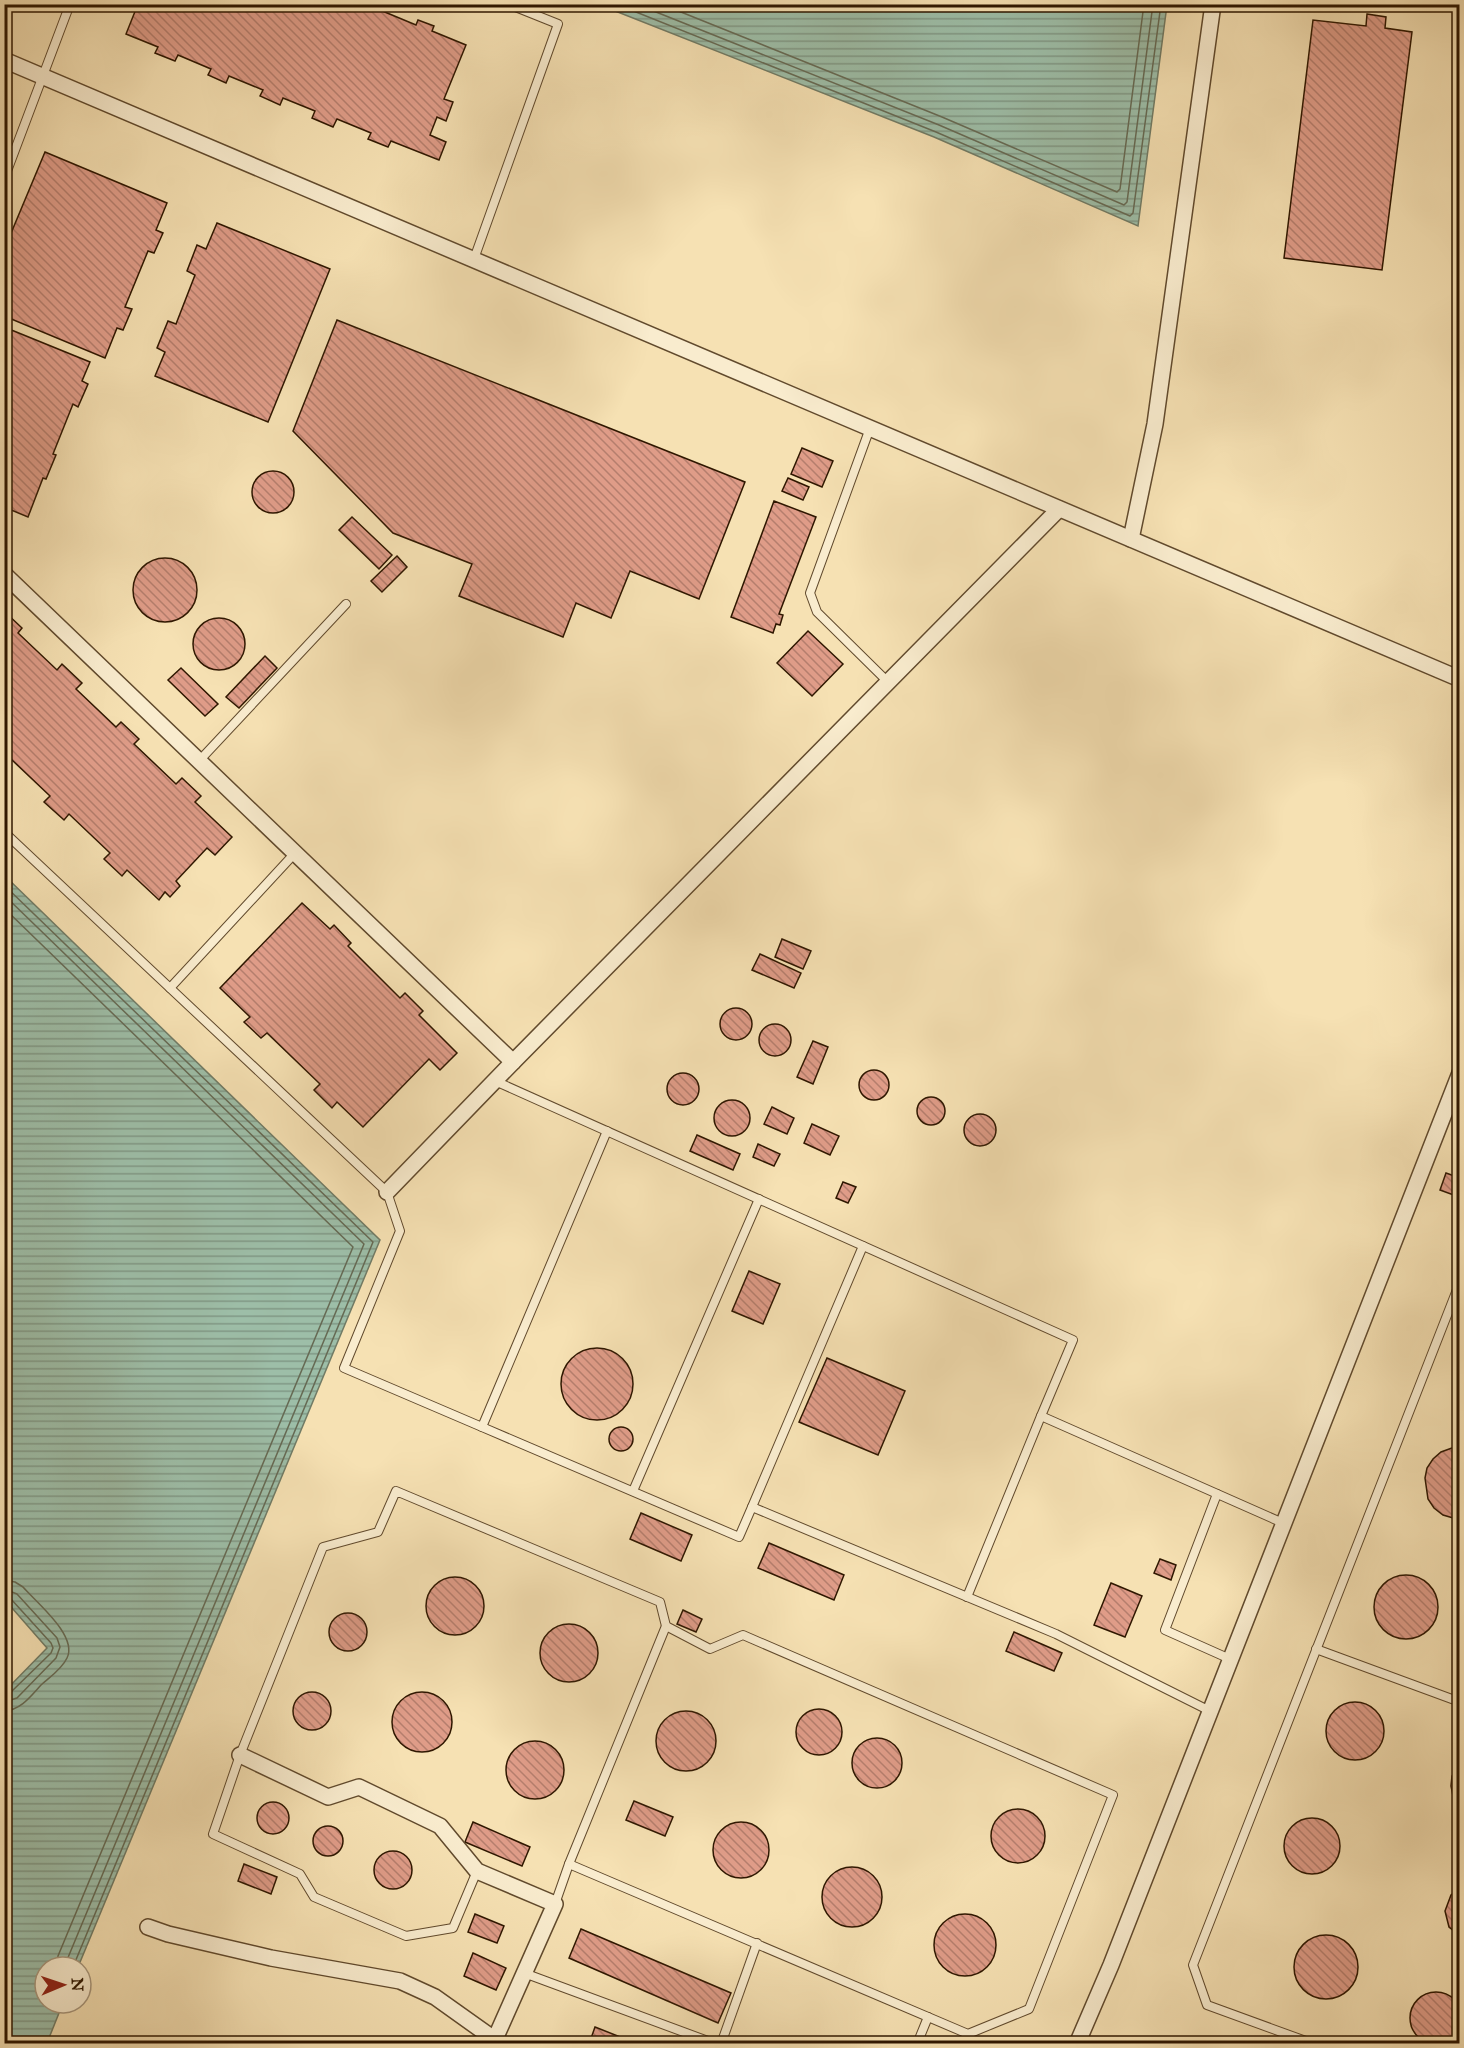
<svg xmlns="http://www.w3.org/2000/svg" width="1464" height="2048" font-family="'IM FELL Great Primer',serif">
	<style>
		.water { fill: url(#water-rules); stroke: #717b65; stroke-width: 1.5 }
		.lines { fill: none; stroke-linecap: round; stroke-linejoin: round }
		.shore { stroke: #666a54; stroke-width: 1.5 }
		.building { fill: url(#building-back-hatch); stroke: #2f1700; stroke-width: 1.5 }
		.service-casing { stroke: #614a2d; stroke-width: 10 }
		.minor-casing { stroke: #614a2d; stroke-width: 18 }
		.service { stroke: #f9ecce; stroke-width: 8 }
		.minor { stroke: #f9ecce; stroke-width: 15 }
	</style>
	<defs>
		<pattern id="water-rules" width="6" height="5" patternUnits="userSpaceOnUse" patternTransform="scale(1.5)"><rect width="6" height="5" fill="#9dbea8"/><path d="M0 2.5h6" fill="none" stroke="#809986"/></pattern>
		<pattern id="building-back-hatch" width="6" height="6" patternUnits="userSpaceOnUse" patternTransform="scale(1.5)"><rect width="6" height="6" fill="#df9c88"/><path d="M-1 5l2 2M0 0l6 6M5-1l2 2" fill="none" stroke="#b57e6d"/></pattern>
	</defs>
	<rect width="100%" height="100%" fill="#f6e1b3"/>
	<filter id="stains"><feTurbulence type="fractalNoise" baseFrequency=".00333" numOctaves="4"/><feColorMatrix values="0 0 0 0 .2 0 0 0 0 .09 0 0 0 0 .02 0 0 0 .5 -.17"/></filter>
	<radialGradient id="worn" r=".72"><stop offset=".6" stop-color="#630" stop-opacity="0"/><stop offset="1" stop-color="#630" stop-opacity=".3"/></radialGradient>
	<g class="water">
		<path d="M600,5H1167L1138,226L934,137Z"/>
		<path d="M5,876L380,1240L78,1967H45V2003H63L49,2038L52,2044L4,2043L5,1691L47,1648L5,1600Z"/>
	</g>
	<g class="lines">
		<g class="shore">
			<path d="M616,4L936,132L1130,216L1133,213L1161,4"/>
			<path d="M636,4L939,125L1124,205L1127,202L1153,4"/>
			<path d="M661,4L942,117L1117,192L1120,189L1144,4"/>
			<path d="M4,885L373,1242L73,1967"/>
			<path d="M4,895L364,1244L67,1960L66,1967"/>
			<path d="M4,908L353,1247L58,1956L57,1967"/>
			<path d="M4,1580L15,1582L23,1587C37,1603 78,1636 67,1658C62,1669 50,1677 41,1685C31,1696 21,1710 4,1711"/>
			<path d="M4,1589L17,1594L57,1638L60,1647L56,1658L17,1698L4,1702"/>
			<path d="M4,1597L11,1599L51,1643L53,1648L51,1653L11,1692L4,1694"/>
		</g>
	</g>
	<g class="building">
		<path d="M138,4H381L382,5L380,10L416,25L418,20L434,26L432,31L466,45L444,99L453,102L446,121L437,117L430,135L446,142L439,160L391,141L388,147L368,139L371,133L337,119L333,127L312,118L315,111L283,98L280,105L260,96L263,90L229,76L226,83L208,75L211,69L178,55L175,61L155,53L158,47L126,34Z"/>
		<path d="M1367,14L1386,17L1385,28L1412,32L1382,270L1284,258L1313,20L1366,26Z"/>
		<path d="M45,152L167,203L156,230L163,233L154,253L148,251L125,307L132,309L123,330L117,328L105,358L4,316V250Z"/>
		<path d="M217,223L330,269L268,422L155,376L165,352L157,348L168,321L176,324L195,275L187,271L197,245L206,249Z"/>
		<path d="M337,320L745,482L699,599L630,571L611,618L576,603L563,637L459,596L472,564L393,533L293,431Z"/>
		<path d="M4,327L90,362L82,381L88,384L78,407L73,404L53,454L56,455L46,479L43,478L28,517L4,507Z"/>
		<path d="M802,448L833,461L822,487L791,474Z"/>
		<circle cx="273" cy="492" r="21"/>
		<path d="M788,478L809,487L803,500L782,491Z"/>
		<path d="M774,501L816,517L779,614L783,615L780,625L776,624L773,633L731,617Z"/>
		<path d="M352,517L392,555L379,569L339,530Z"/>
		<path d="M397,556L407,567L382,592L371,581Z"/>
		<circle cx="165" cy="590" r="32"/>
		<path d="M4,611L22,628L18,633L57,670L62,664L82,683L76,689L116,727L121,722L139,739L134,744L176,784L182,778L201,796L195,802L232,837L215,855L207,848L176,881L180,886L170,897L165,892L159,900L127,870L122,876L104,859L110,853L69,814L64,820L44,802L50,796L12,760L6,766L4,764Z"/>
		<circle cx="219" cy="644" r="26"/>
		<path d="M808,631L843,664L812,696L777,663Z"/>
		<path d="M265,656L277,668L239,708L226,697Z"/>
		<path d="M181,668L218,704L205,716L168,680Z"/>
		<path d="M302,903L330,929L334,925L351,943L348,946L400,998L405,993L423,1011L419,1015L457,1053L440,1070L429,1059L363,1127L337,1102L332,1108L314,1090L320,1084L267,1033L261,1038L244,1022L250,1017L220,988Z"/>
		<path d="M782,939L811,951L803,969L775,957Z"/>
		<path d="M760,954L801,973L794,988L752,970Z"/>
		<circle cx="736" cy="1024" r="16"/>
		<circle cx="775" cy="1040" r="16"/>
		<path d="M813,1041L828,1047L813,1084L797,1077Z"/>
		<circle cx="874" cy="1085" r="15"/>
		<circle cx="683" cy="1089" r="16"/>
		<circle cx="931" cy="1111" r="14"/>
		<circle cx="732" cy="1118" r="18"/>
		<path d="M772,1107L794,1118L787,1134L764,1124Z"/>
		<circle cx="980" cy="1130" r="16"/>
		<path d="M812,1124L839,1136L830,1155L804,1143Z"/>
		<path d="M697,1135L740,1154L733,1170L690,1151Z"/>
		<path d="M758,1144L780,1154L774,1166L753,1157Z"/>
		<path d="M1446,1173L1460,1178L1459,1197L1440,1190Z"/>
		<path d="M843,1182L856,1187L848,1203L836,1198Z"/>
		<path d="M749,1271L780,1284L763,1324L732,1311Z"/>
		<circle cx="597" cy="1384" r="36"/>
		<path d="M827,1358L905,1391L878,1455L799,1422Z"/>
		<circle cx="621" cy="1439" r="12"/>
		<path d="M1460,1445V1520L1443,1515L1434,1508L1428,1499L1425,1478L1427,1468L1433,1459L1441,1452Z"/>
		<path d="M641,1513L692,1535L681,1561L630,1539Z"/>
		<path d="M769,1543L844,1575L834,1600L758,1568Z"/>
		<path d="M1160,1559L1176,1565L1171,1580L1154,1573Z"/>
		<circle cx="1406" cy="1607" r="32"/>
		<circle cx="455" cy="1606" r="29"/>
		<path d="M1111,1583L1142,1596L1125,1637L1094,1625Z"/>
		<path d="M683,1610L702,1619L696,1632L677,1624Z"/>
		<circle cx="348" cy="1632" r="19"/>
		<circle cx="569" cy="1653" r="29"/>
		<path d="M1014,1632L1062,1653L1054,1671L1006,1651Z"/>
		<circle cx="312" cy="1711" r="19"/>
		<circle cx="422" cy="1722" r="30"/>
		<circle cx="1355" cy="1731" r="29"/>
		<circle cx="819" cy="1732" r="23"/>
		<circle cx="686" cy="1741" r="30"/>
		<circle cx="877" cy="1763" r="25"/>
		<circle cx="535" cy="1770" r="29"/>
		<path d="M1460,1763V1805L1453,1796L1451,1786L1452,1776Z"/>
		<path d="M634,1801L673,1817L665,1836L626,1820Z"/>
		<circle cx="273" cy="1818" r="16"/>
		<circle cx="1018" cy="1836" r="27"/>
		<circle cx="1312" cy="1846" r="28"/>
		<circle cx="741" cy="1850" r="28"/>
		<path d="M473,1822L530,1847L522,1866L465,1842Z"/>
		<circle cx="328" cy="1841" r="15"/>
		<circle cx="393" cy="1870" r="19"/>
		<path d="M244,1864L277,1877L271,1894L238,1881Z"/>
		<circle cx="852" cy="1897" r="30"/>
		<path d="M1460,1888V1936L1449,1927L1445,1911L1451,1895Z"/>
		<path d="M475,1914L504,1926L497,1943L468,1932Z"/>
		<circle cx="965" cy="1945" r="31"/>
		<path d="M581,1929L731,1993L718,2023L569,1958Z"/>
		<circle cx="1326" cy="1967" r="32"/>
		<path d="M473,1953L506,1968L496,1990L464,1976Z"/>
		<circle cx="1436" cy="2018" r="26"/>
		<path d="M595,2027L638,2044H589Z"/>
	</g>
	<g class="lines">
		<defs>
			<g id="service">
				<path d="M4,179L70,4"/>
				<path d="M474,259L558,24L508,4"/>
				<path d="M870,428L810,593L817,612L888,682"/>
				<path d="M199,761L346,604"/>
				<path d="M4,832L387,1192L400,1231L344,1368L482,1427"/>
				<path d="M170,988L295,853"/>
				<path d="M495,1081L1073,1340L1041,1416L1283,1523"/>
				<path d="M607,1131L482,1427L739,1537L752,1507"/>
				<path d="M863,1246L752,1507L1056,1634L1210,1711"/>
				<path d="M633,1491L759,1199"/>
				<path d="M1217,1494L1165,1630L1230,1659"/>
				<path d="M967,1597L1041,1416"/>
				<path d="M1316,1649L1460,1702"/>
				<path d="M477,1871L453,1928L406,1936L314,1897L300,1874L213,1834L240,1755L323,1547L378,1532L396,1491L660,1602L666,1626L710,1649L743,1635L1113,1795L1029,2009L968,2034L569,1864"/>
				<path d="M555,1904L569,1864L666,1626"/>
				<path d="M524,1973L716,2044"/>
				<path d="M721,2044L757,1943"/>
				<path d="M917,2044L928,2017"/>
				<path d="M1314,2044L1207,2005L1193,1965L1460,1282"/>
			</g>
			<g id="minor">
				<path d="M4,60L1460,679"/>
				<path d="M1131,539L1155,424L1213,4"/>
				<path d="M4,574L513,1062"/>
				<path d="M387,1192L513,1062L1059,509"/>
				<path d="M240,1755L328,1797L359,1787L440,1826L477,1871L555,1904L495,2039"/>
				<path d="M148,1927L168,1934L271,1958L400,1981L435,1997L501,2044"/>
				<path d="M1077,2044L1111,1965L1460,1073"/>
			</g>
		</defs>
		<use href="#service" class="service-casing"/>
		<use href="#minor" class="minor-casing"/>
		<use href="#service" class="service"/>
		<use href="#minor" class="minor"/>
	</g>
	<rect width="1464" height="2048" fill="none" stroke="#f6e1b3" stroke-width="24"/>
	<rect x="6" y="6" width="1452" height="2036" fill="none" stroke="#2f1700" stroke-width="3"/>
	<rect x="12" y="12" width="1440" height="2024" fill="none" stroke="#2f1700" stroke-width="1.5"/>
	<g transform="translate(63 1985) rotate(88)"><circle r="28" fill="#f9ecce" stroke="#a8977c" stroke-width="1.5"/>
	<path d="M0-4.5L10 22L0 15L-10 22Z" fill="#8f2418"/>
	<text y="-9" font-size="16" font-weight="bold" text-anchor="middle" fill="#2f1700">N</text>
	</g>
	<rect width="100%" height="100%" filter="url(#stains)"/>
	<rect width="100%" height="100%" fill="url(#worn)"/>
</svg>
